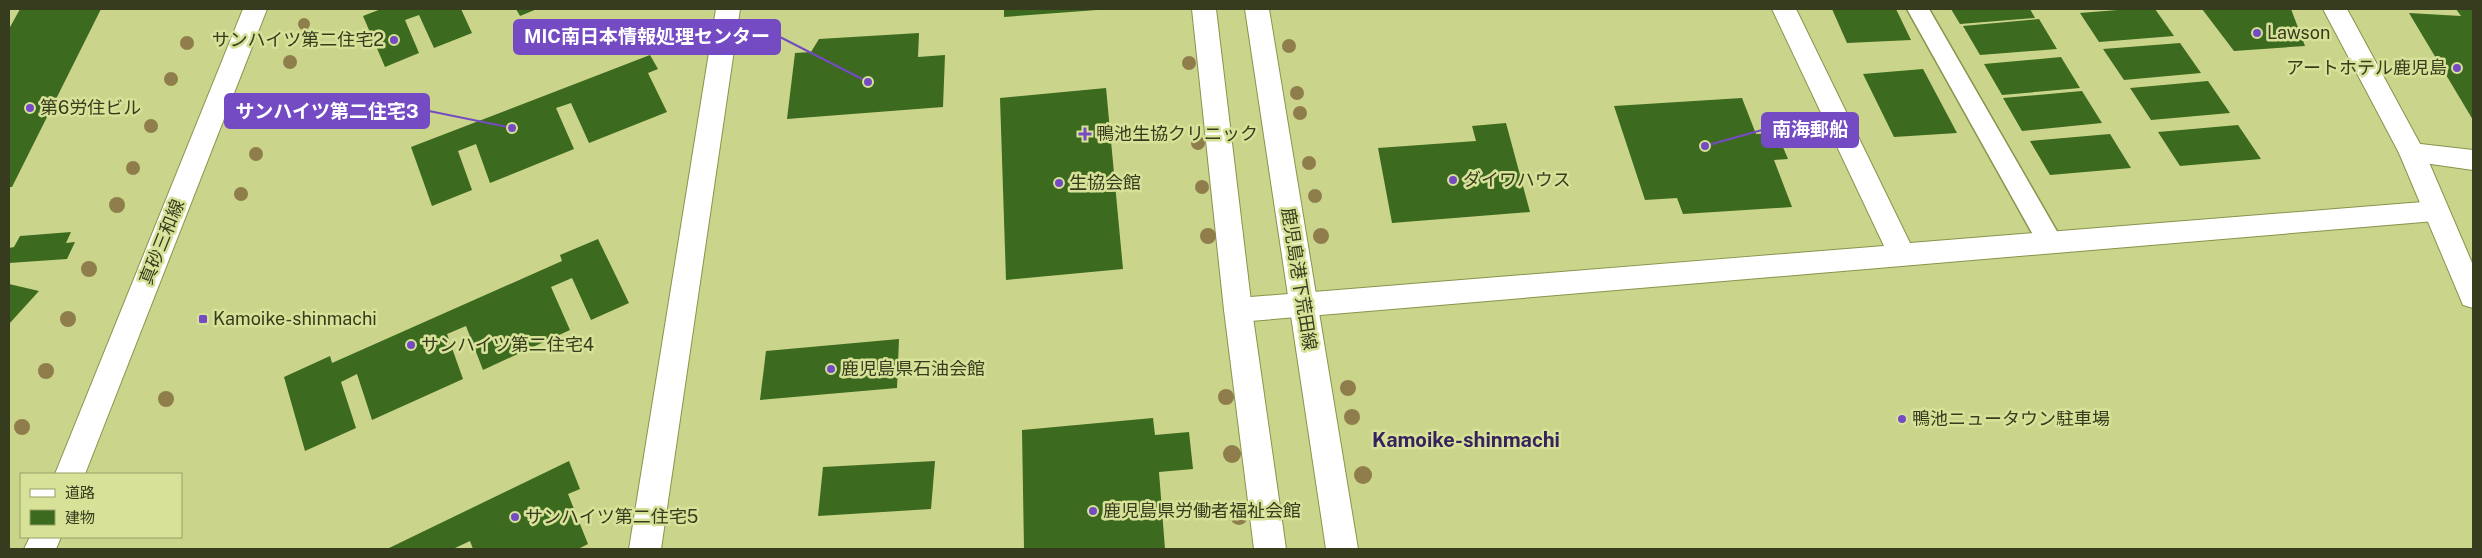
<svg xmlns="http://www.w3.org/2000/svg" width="2482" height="558" font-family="'Public Sans','Noto Sans JP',sans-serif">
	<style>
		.building { fill: #3c6a1e }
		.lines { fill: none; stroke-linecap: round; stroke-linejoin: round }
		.lane-casing { stroke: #89934b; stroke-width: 3 }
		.street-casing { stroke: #89934b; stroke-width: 2 }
		.secondary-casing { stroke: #89934b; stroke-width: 2 }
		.lane { fill: #fff; fill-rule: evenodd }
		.street { fill: #fff; fill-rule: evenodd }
		.secondary { fill: #fff; fill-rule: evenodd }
		.tree { fill: #8f7e4c }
		.poi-dot { fill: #754bc4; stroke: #d7e298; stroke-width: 2 }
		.labels { text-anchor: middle; stroke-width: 5; stroke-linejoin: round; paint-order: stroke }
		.poi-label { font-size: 18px; fill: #383c1e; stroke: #d7e298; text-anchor: start }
		.street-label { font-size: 18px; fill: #383c1e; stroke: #d7e298 }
		.quarter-label { font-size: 20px; font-weight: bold; fill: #36235d; stroke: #d7e298 }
		.leader { fill: none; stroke: #754bc4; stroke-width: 2 }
		.callout-dot { fill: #754bc4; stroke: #d7e298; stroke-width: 2 }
		.callout { fill: #754bc4; stroke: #754bc4; stroke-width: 2 }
		.callout-label { font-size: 19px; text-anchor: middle; font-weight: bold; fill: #fff }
	</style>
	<rect width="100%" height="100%" fill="#cad58b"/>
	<g class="building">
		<path d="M20,9H101L12,187H9V29Z"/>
		<path d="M381,9H461L472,33L434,48L419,15L405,20L419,53L385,67L363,16Z"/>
		<path d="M516,9H537L520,16Z"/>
		<path d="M1004,9H1097V10L1004,17Z"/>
		<path d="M1832,9H1896L1911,40L1847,43Z"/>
		<path d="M1951,9H2030L2035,18L1960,24Z"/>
		<path d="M2130,9H2155L2174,36L2099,42L2080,13Z"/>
		<path d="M2202,9H2291L2305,46L2234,51Z"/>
		<path d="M2456,9H2473V120L2409,13L2461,16Z"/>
		<path d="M2039,19L2057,49L1980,55L1963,26Z"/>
		<path d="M919,33L918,57L945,55L943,107L787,119L795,53L811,52L819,39Z"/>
		<path d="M2180,43L2201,73L2124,80L2103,49Z"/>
		<path d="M650,55L658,69L648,73L667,112L589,143L571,103L556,108L574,149L490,183L476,144L458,151L472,190L432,206L411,147Z"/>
		<path d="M2061,57L2080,88L2002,95L1984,64Z"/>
		<path d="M1923,69L1957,133L1894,137L1863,74Z"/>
		<path d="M2208,81L2230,113L2151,120L2130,88Z"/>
		<path d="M1106,88L1123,269L1006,280L1000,98Z"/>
		<path d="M2082,91L2102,123L2022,131L2003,98Z"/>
		<path d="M1742,98L1756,134L1777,133L1788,159L1774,160L1792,207L1683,214L1677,198L1645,200L1614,106Z"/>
		<path d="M1506,123L1530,212L1392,223L1378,148L1476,141L1472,126Z"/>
		<path d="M2238,125L2261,159L2180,166L2158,132Z"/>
		<path d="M2110,134L2131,168L2050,175L2030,141Z"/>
		<path d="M71,232L66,243L75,242L67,259L9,263V248L14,247L20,236Z"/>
		<path d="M598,239L629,303L591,320L572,278L551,287L570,330L483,370L466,326L447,334L463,379L372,420L357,374L341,382L356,428L305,451L284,377L330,356L332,363L562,261L560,255Z"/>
		<path d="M9,284L39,291L9,324Z"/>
		<path d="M899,339L897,388L760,400L766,351Z"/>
		<path d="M1153,418L1155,435L1189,432L1193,469L1159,472L1165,549H1024L1022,430Z"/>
		<path d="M569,461L580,489L568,494L588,544L578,549H473L470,541L453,549H387Z"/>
		<path d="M935,461L931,509L818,516L823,467Z"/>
	</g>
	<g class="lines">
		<defs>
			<path id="lane" d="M1907,9H1929L2059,235L2062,242L2059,249L2050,252L2041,249Z"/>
			<g id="street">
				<path d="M716,9H740L661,549H629Z"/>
				<path d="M1772,9H1796L1910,243L2435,201L2444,204L2448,211L2444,218L2435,221L1238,322L1228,318L1224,310L1228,302L1238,298L1884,246Z"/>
				<path d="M2412,143L2473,150V170L2403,160L2399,153L2403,146Z"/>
			</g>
			<g id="secondary">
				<path d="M243,9H267L85,474H55Z"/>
				<path d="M1192,9H1216L1252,310L1286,549H1254L1224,310Z"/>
				<path d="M1245,9H1269L1358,549H1326Z"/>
				<path d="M2323,9H2347L2425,153L2473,265V308L2463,305L2399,153Z"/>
				<path d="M30,537H61L56,549H24Z"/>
			</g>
		</defs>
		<use href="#lane" class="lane-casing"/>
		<use href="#street" class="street-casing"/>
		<use href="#secondary" class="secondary-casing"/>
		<use href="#lane" class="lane"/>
		<use href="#street" class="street"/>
		<use href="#secondary" class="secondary"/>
	</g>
	<g class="tree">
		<circle cx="304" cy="24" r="6"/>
		<circle cx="187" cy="43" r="7"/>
		<circle cx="1289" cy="46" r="7"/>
		<circle cx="290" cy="62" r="7"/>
		<circle cx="1189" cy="63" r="7"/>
		<circle cx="171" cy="79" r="7"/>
		<circle cx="1297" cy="93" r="7"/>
		<circle cx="1300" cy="113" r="7"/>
		<circle cx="151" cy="126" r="7"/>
		<circle cx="1198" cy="143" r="7"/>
		<circle cx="256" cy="154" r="7"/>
		<circle cx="1309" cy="163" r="7"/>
		<circle cx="133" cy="168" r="7"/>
		<circle cx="1202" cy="187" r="7"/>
		<circle cx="241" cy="194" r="7"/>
		<circle cx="1315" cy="196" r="7"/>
		<circle cx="117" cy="205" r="8"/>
		<circle cx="1208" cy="236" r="8"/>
		<circle cx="1321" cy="236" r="8"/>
		<circle cx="89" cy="269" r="8"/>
		<circle cx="68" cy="319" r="8"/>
		<circle cx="46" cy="371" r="8"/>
		<circle cx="1348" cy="388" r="8"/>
		<circle cx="1226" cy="397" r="8"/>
		<circle cx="166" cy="399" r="8"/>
		<circle cx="1352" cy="417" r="8"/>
		<circle cx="22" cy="427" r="8"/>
		<circle cx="1232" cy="454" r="9"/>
		<circle cx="1363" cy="475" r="9"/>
		<circle cx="1239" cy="516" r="9"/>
	</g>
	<g class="poi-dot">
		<circle cx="2257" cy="33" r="5"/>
		<circle cx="394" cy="40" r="5"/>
		<circle cx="2457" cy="68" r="5"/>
		<circle cx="30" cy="108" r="5"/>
		<path d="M1082.5 126.5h5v5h5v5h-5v5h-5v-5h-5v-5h5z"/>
		<circle cx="1453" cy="180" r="5"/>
		<circle cx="1059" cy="183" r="5"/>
		<rect x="198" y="314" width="10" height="10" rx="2.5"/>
		<circle cx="411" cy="345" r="5"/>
		<circle cx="831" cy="369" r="5"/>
		<circle cx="1902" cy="419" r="5"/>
		<circle cx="1093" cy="511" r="5"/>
		<circle cx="515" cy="517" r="5"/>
	</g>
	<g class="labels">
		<g class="poi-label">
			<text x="2267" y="39">Lawson</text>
			<text x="384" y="46" text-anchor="end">サンハイツ第二住宅2</text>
			<text x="2447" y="74" text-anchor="end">アートホテル鹿児島</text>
			<text x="40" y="114">第6労住ビル</text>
			<text x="1096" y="140">鴨池生協クリニック</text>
			<text x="1463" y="186">ダイワハウス</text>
			<text x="1069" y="189">生協会館</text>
			<text x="213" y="325">Kamoike-shinmachi</text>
			<text x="421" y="351">サンハイツ第二住宅4</text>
			<text x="841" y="375">鹿児島県石油会館</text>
			<text x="1912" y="425">鴨池ニュータウン駐車場</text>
			<text x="1103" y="517">鹿児島県労働者福祉会館</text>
			<text x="525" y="523">サンハイツ第二住宅5</text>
		</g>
		<g class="street-label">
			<text transform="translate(162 242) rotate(-68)" y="6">真砂三和線</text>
			<text transform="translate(1299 279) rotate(81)" y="6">鹿児島港下荒田線</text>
		</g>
		<g class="quarter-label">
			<text x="1466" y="447">Kamoike-shinmachi</text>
		</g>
	</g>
	<path class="leader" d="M868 82L780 37M512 128L429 111M1705 146L1762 130"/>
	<g class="callout-dot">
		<circle cx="868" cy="82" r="5"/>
		<circle cx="512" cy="128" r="5"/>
		<circle cx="1705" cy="146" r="5"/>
	</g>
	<g class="callout">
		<rect x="514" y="20" width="266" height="34" rx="5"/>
		<rect x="225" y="94" width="204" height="34" rx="5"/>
		<rect x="1762" y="113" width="96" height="34" rx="5"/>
	</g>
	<g class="callout-label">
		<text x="647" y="43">MIC南日本情報処理センター</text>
		<text x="327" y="118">サンハイツ第二住宅3</text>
		<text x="1810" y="136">南海郵船</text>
	</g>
	<rect width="2482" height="558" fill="none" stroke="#383c1e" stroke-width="20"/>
	<rect x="20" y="473" width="162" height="65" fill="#d7e298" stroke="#97a067"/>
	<rect x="30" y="489" width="25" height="8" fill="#ffffff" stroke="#97a067"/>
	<text x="65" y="498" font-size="15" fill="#383c1e">道路</text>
	<rect x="30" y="510" width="25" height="15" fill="#3c6a1e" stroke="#97a067"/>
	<text x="65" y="523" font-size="15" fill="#383c1e">建物</text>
</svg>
